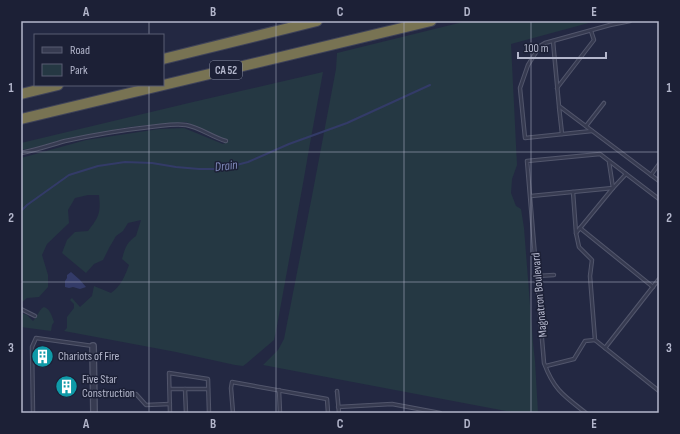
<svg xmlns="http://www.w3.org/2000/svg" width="680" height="434" font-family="'Sofia Sans Condensed',sans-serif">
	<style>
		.green { fill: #253843 }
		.water { fill: #333b68 }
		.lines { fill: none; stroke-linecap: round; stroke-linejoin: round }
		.stream { stroke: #333b68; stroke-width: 2 }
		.service-casing { stroke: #52566c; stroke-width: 4.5 }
		.minor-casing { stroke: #52566c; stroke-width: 8 }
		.motorway-casing { stroke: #3f4359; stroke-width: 12 }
		.service { stroke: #373b51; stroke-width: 2.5 }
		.minor { stroke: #373b51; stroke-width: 5.5 }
		.motorway { stroke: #787353; stroke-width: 10 }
		.grid { fill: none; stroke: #b4b7cc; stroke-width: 1; stroke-opacity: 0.55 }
		.labels { text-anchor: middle; stroke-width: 3; stroke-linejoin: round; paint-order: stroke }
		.shield { fill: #1c2036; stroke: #868a9f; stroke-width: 1 }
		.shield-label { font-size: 11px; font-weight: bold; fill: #b4b7cc }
		.street-label { font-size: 12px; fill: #b4b7cc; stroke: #1c2036 }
		.poi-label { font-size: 12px; fill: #b4b7cc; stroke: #1c2036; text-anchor: start }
		.water-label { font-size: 13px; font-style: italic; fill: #808aba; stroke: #1c2036 }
		.neatline { fill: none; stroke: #b4b7cc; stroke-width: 1.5 }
		.grid-label { font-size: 13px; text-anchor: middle; font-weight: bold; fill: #b4b7cc }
	</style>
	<rect width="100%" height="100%" fill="#232842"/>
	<g class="green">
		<path d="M467,21H596L511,44L517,165L512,179L511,193L516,206L521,209L524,228L533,343L535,361L538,413H516L263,365L278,350L284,339L312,196L336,69L337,53Z"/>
		<path d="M323,72L309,149L304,178L277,326L274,340L247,363L243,366L235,365L176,352L64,331L67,328V317L74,308V304L70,300L72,298L80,307L92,296L94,286L111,293C121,286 125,276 129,265L122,259C125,248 127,242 136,236L141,220L128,223L123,231L116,236L109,248L103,260L94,264L86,273L62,253L67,240L75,232L88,231C99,217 101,213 99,195H88L75,198L68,210L69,223L47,244L42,255L48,275V287L39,297L27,298L21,303V158L86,140L159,129L184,128L223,144L229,141L222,138L186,122L129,127L65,139L38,147L21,150V143L193,102Z"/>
		<path d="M44,307C50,309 52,316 54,322L52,325L51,331L21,327V313L27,315L33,321C38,317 38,310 44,307Z"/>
	</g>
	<path class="water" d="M71,272L80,280L86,287L80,289L73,287L69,288L65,287V281L67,278V275Z"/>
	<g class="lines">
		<path class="stream" d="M21,211L27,205L69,175L98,166L125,162L152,163L176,167L199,169H221L248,162L289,144L347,123L430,85"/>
		<defs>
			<g id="service">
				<path d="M553,41L559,106L659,181"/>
				<path d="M557,88L594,40L591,31"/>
				<path d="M559,107L562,134"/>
				<path d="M586,126L604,103"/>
				<path d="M592,131L525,138L520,88L528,65L540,46L545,43L610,25L630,21"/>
				<path d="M21,153C36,150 51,145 65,141C93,135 122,130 150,127C162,126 174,123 186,125C199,127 212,137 226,141"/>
				<path d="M651,175L659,164"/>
				<path d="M573,192L576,233L579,247L592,260L590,276L595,340L659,391"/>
				<path d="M531,196L613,188L609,162"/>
				<path d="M580,228L653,287"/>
				<path d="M576,233L613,188L626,174"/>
				<path d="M537,276L554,275"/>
				<path d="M21,309L35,316"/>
				<path d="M605,348L659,279"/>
				<path d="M546,366L574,359L585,341L595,340"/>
				<path d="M170,389H208"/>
				<path d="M185,389L186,413"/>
				<path d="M279,390L280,413"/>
				<path d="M337,391L339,413"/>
				<path d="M94,394H136L146,405L170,404"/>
				<path d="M338,407L392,404L440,413"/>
				<path d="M33,413L32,347L36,338L93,346"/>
				<path d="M170,413L169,373L208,379L209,413"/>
				<path d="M233,413L231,388L232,382L327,399L328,413"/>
				<path d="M586,413C564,396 554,390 544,363L527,161L600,154L659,199"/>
			</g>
			<path id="minor" d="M93,346L94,413"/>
			<g id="motorway">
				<path d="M163,59L317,21"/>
				<path d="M21,94L58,85"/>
				<path d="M21,119L431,21"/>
			</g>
		</defs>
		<use href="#service" class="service-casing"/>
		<use href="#minor" class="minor-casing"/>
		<use href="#motorway" class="motorway-casing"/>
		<use href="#service" class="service"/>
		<use href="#minor" class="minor"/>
		<use href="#motorway" class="motorway"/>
	</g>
	<path class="grid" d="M149,21V35M276,21V413M404,21V413M531,21V413M149,85V413M21,152H659M21,282H659"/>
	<defs>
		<symbol id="building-disc" viewBox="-11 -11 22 22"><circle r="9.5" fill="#0f9aa8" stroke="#1c2036"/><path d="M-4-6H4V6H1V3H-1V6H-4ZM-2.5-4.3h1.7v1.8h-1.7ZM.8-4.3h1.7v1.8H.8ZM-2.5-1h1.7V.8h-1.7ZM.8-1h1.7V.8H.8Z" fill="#fff"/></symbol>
	</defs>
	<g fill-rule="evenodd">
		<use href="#building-disc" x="30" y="344" width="25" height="25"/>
		<use href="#building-disc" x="54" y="374" width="25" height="25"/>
	</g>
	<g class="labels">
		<rect class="shield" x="210" y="61" width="32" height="18" rx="3"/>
		<g class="shield-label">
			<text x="226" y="74">CA 52</text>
		</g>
		<g class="street-label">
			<text transform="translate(539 295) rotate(-95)" y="4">Magnatron Boulevard</text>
		</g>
		<g class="poi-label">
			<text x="58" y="360">Chariots of Fire</text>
			<text x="82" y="383">Five Star<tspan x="82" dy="14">Construction</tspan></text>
		</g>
		<g class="water-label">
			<text transform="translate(226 165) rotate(-7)" y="5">Drain</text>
		</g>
	</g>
	<rect width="680" height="434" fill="none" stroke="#1c2036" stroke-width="44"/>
	<rect x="34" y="34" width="130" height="52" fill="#1c2036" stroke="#595c72"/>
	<rect x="42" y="47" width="20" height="6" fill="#373b51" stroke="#595c72"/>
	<text x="70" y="54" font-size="12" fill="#b4b7cc">Road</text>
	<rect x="42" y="64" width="20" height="12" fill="#253843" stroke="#595c72"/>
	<text x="70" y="74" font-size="12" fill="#b4b7cc">Park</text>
	<path d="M518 52v6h88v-6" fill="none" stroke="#b4b7cc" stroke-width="2"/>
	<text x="524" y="52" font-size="12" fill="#b4b7cc" stroke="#1c2036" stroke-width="3" paint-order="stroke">100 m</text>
	<rect x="22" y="22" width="636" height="390" class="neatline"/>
	<g class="grid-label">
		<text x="86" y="16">A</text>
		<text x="213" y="16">B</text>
		<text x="340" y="16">C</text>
		<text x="467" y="16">D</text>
		<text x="594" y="16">E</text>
		<text x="11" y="92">1</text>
		<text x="669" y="92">1</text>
		<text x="11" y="222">2</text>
		<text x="669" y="222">2</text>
		<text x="11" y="352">3</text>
		<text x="669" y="352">3</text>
		<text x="86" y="428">A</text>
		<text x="213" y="428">B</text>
		<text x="340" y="428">C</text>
		<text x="467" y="428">D</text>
		<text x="594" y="428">E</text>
	</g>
</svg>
